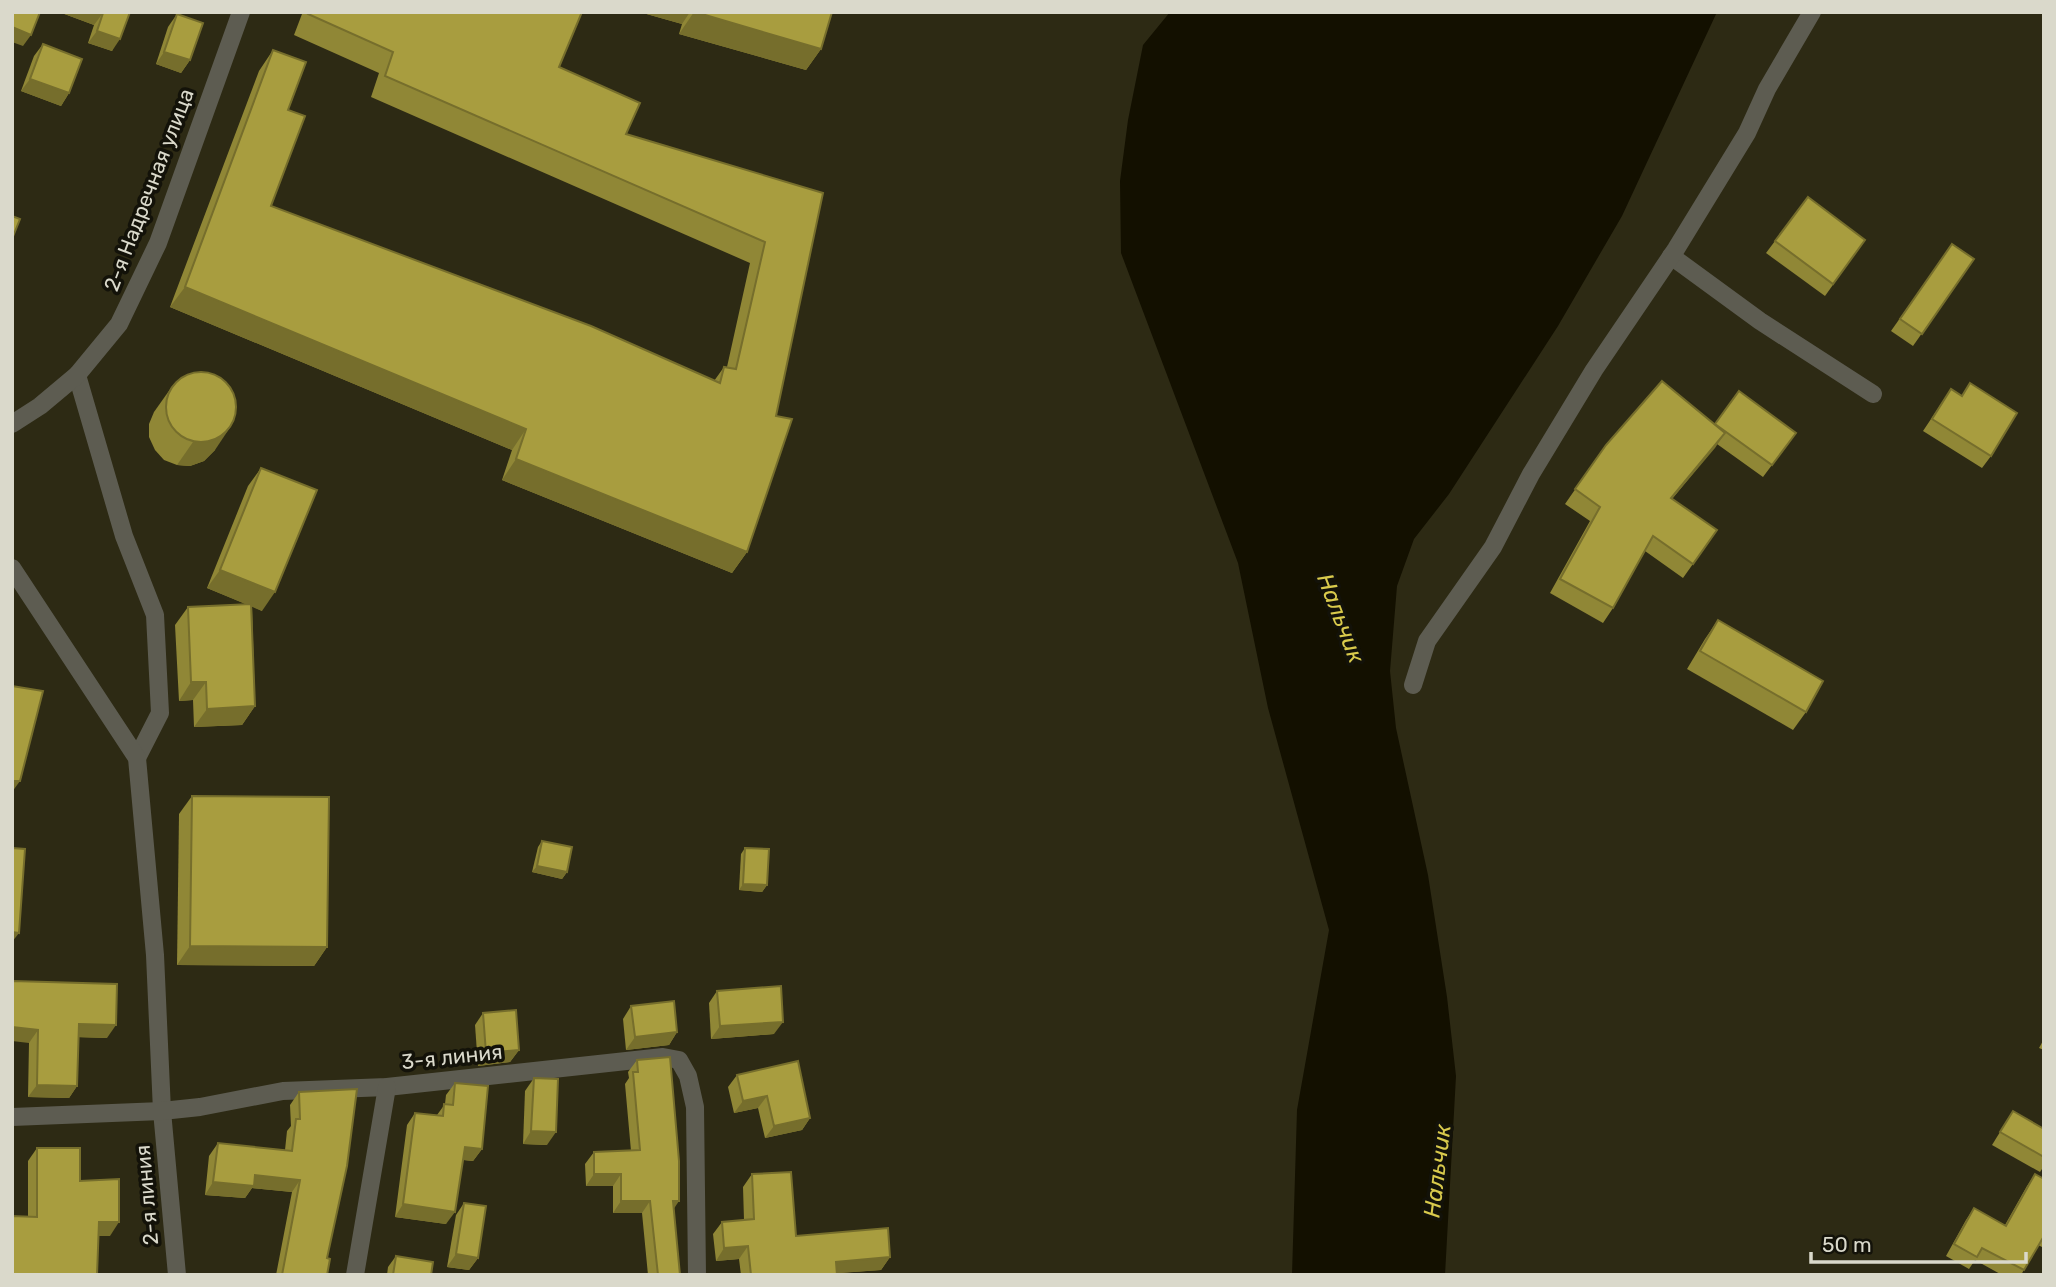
<svg xmlns="http://www.w3.org/2000/svg" width="2056" height="1287" font-family="Rubik,sans-serif">
	<style>
		.water { fill: #131000 }
		.lines { fill: none; stroke-linecap: round; stroke-linejoin: round }
		.minor { stroke: #5d5c51; stroke-width: 18 }
		.wall { fill: #908736 }
		.shaded-wall { fill: #766e2c }
		.building { fill: #a89d3f; stroke: #766e2c; stroke-width: 2 }
		.labels { text-anchor: middle; stroke-width: 7; stroke-linejoin: round; paint-order: stroke }
		.street-label { font-size: 21px; fill: #dad9cb; stroke: #131209 }
		.water-label { font-size: 23px; font-style: italic; fill: #d9ca4c; stroke: #131209 }
	</style>
	<rect width="100%" height="100%" fill="#2d2a14"/>
	<path class="water" d="M1170,12H1717L1622,216L1558,326L1449,494L1414,539L1397,586L1390,671L1396,728L1428,875L1447,997L1456,1076L1445,1275H1292L1297,1110L1329,930L1268,708L1238,563L1121,253L1120,181L1128,120L1143,45Z"/>
	<g class="lines">
		<g class="minor">
			<path d="M1671,256L1760,321L1873,394"/>
			<path d="M77,375L124,536L155,615L160,713L137,758"/>
			<path d="M12,424L40,406L77,375L119,324L158,243L241,12"/>
			<path d="M12,568L137,758L155,955L162,1111L177,1275"/>
			<path d="M1413,685L1427,641L1493,547L1531,474L1594,370L1676,249L1747,133L1767,89L1812,12"/>
			<path d="M12,1117L162,1111L200,1107L283,1091L387,1087L663,1057L679,1060L688,1076L695,1107L697,1275"/>
			<path d="M355,1275L387,1087"/>
		</g>
	</g>
	<g class="wall">
		<path d="M59,12H130L112,51L88,43L94,25Z"/>
		<path d="M298,12H582L559,67L626,134L823,193L747,552L732,573L502,480L512,450L170,307L259,71L273,50L288,110L271,206L714,381L724,367H727L750,263L371,97L379,73L294,35L302,14Z"/>
		<path d="M643,12H832L821,49L806,70L679,34L682,24L643,13Z"/>
		<path d="M177,14L190,60L181,73L156,64L168,27Z"/>
		<path d="M43,44L69,93L61,106L21,91L34,56Z"/>
		<path d="M1865,240L1825,296L1766,253L1775,241Z"/>
		<path d="M1952,244L1974,259L1913,346L1891,331Z"/>
		<path d="M1970,383L1991,456L1982,468L1923,431L1951,389L1962,396Z"/>
		<path d="M171,388L215,450L204,461L190,466L177,465L164,460L155,450L149,437V424L154,412Z"/>
		<path d="M1739,391L1796,433L1763,477L1717,444L1672,499L1717,530L1683,578L1645,551L1613,608L1603,623L1550,593L1590,521L1565,504L1606,445L1715,425Z"/>
		<path d="M261,468L262,611L252,606L255,706L242,725L194,727L193,700L179,701L175,625L188,607L246,604L207,588L248,486Z"/>
		<path d="M1718,620L1806,712L1793,730L1687,669L1705,639Z"/>
		<path d="M192,796L327,947L314,966L177,965L179,814Z"/>
		<path d="M542,841L567,872L562,879L532,872L538,847Z"/>
		<path d="M745,848L767,885L762,892L739,890L741,854Z"/>
		<path d="M12,981L107,1038L79,1037L77,1086L69,1098L28,1097L29,1043Z"/>
		<path d="M717,991L774,1034L711,1039L709,1003Z"/>
		<path d="M631,1006L677,1032L669,1045L626,1050L623,1019Z"/>
		<path d="M483,1013L519,1050L510,1062L478,1066L475,1025Z"/>
		<path d="M2044,1039V1050L2039,1048Z"/>
		<path d="M637,1060L674,1209L680,1275H648L642,1213H613V1186H586L585,1164L594,1152L631,1151L625,1084L629,1078L628,1072Z"/>
		<path d="M737,1075L810,1118L802,1130L765,1138L758,1108L734,1113L728,1087Z"/>
		<path d="M534,1078L547,1145L523,1144L525,1091Z"/>
		<path d="M455,1083L482,1149L473,1161L463,1160L446,1224L395,1217L407,1125L415,1113L437,1115L445,1104L446,1095Z"/>
		<path d="M299,1092L327,1258V1275H276L292,1192L252,1188L245,1198L205,1195L209,1156L218,1143L285,1150L287,1131L291,1126L290,1105Z"/>
		<path d="M2013,1111L2044,1129V1166L2040,1172L1992,1145Z"/>
		<path d="M37,1148L80,1181L110,1236H98L28,1217V1161Z"/>
		<path d="M752,1174L796,1236L890,1257L881,1270L837,1273V1275H741L739,1259L716,1261L713,1234L722,1222L744,1220L743,1187Z"/>
		<path d="M2035,1174L2044,1179V1248L2038,1245L2021,1275H2002L1975,1260L1969,1269L1946,1256L1966,1220L1974,1208L2005,1225L2027,1186Z"/>
		<path d="M464,1203L478,1258L469,1270L447,1267L456,1215Z"/>
		<path d="M396,1256L431,1275H387L388,1267Z"/>
	</g>
	<g class="shaded-wall">
		<path d="M59,12H101L103,13L94,25Z"/>
		<path d="M644,12H690L682,24L643,13Z"/>
		<path d="M694,12L821,49L806,70L679,34Z"/>
		<path d="M12,27L31,35L23,46L12,42Z"/>
		<path d="M97,31L120,39L112,51L88,43Z"/>
		<path d="M164,52L190,60L181,73L156,64Z"/>
		<path d="M30,79L69,93L61,106L21,91Z"/>
		<path d="M185,287L526,429L512,450L170,307Z"/>
		<path d="M231,426L215,450L204,461L190,466L177,465L193,442Z"/>
		<path d="M1725,433L1715,448L1661,512L1671,498Z"/>
		<path d="M516,459L747,552L732,573L502,480Z"/>
		<path d="M220,570L275,592L262,611L207,588Z"/>
		<path d="M191,682H206L193,700L179,701Z"/>
		<path d="M255,706L242,725L194,727L207,709Z"/>
		<path d="M12,781H20L12,792Z"/>
		<path d="M537,866L567,872L562,879L532,872Z"/>
		<path d="M743,884L767,885L762,892L739,890Z"/>
		<path d="M12,932L19,933L12,942Z"/>
		<path d="M190,946L327,947L314,966L177,965Z"/>
		<path d="M783,1022L774,1034L711,1039L720,1026Z"/>
		<path d="M79,1024L116,1025L107,1038L70,1037Z"/>
		<path d="M12,1027L38,1030L29,1043L12,1041Z"/>
		<path d="M677,1032L669,1045L626,1050L635,1037Z"/>
		<path d="M519,1050L510,1062L478,1066L486,1053Z"/>
		<path d="M37,1085L77,1086L69,1098L28,1097Z"/>
		<path d="M767,1096L758,1108L734,1113L743,1101Z"/>
		<path d="M810,1118L802,1130L765,1138L774,1126Z"/>
		<path d="M531,1131L556,1132L547,1145L523,1144Z"/>
		<path d="M465,1147L482,1149L473,1161L456,1159Z"/>
		<path d="M594,1174H621L613,1186H586Z"/>
		<path d="M255,1175L300,1180L292,1192L252,1188L245,1198L205,1195L213,1182Z"/>
		<path d="M621,1201H650L642,1213H613Z"/>
		<path d="M673,1201H679L671,1213Z"/>
		<path d="M403,1204L455,1212L446,1224L395,1217Z"/>
		<path d="M99,1222H119L110,1236H89Z"/>
		<path d="M748,1246L739,1259L716,1261L724,1248Z"/>
		<path d="M456,1254L478,1258L469,1270L447,1267Z"/>
		<path d="M890,1257L881,1270L827,1274L836,1262Z"/>
	</g>
	<g class="building">
		<path d="M12,12H40L31,35L12,27Z"/>
		<path d="M101,12H130L120,39L97,31L103,13Z"/>
		<path d="M309,12H582L559,67L640,103L626,134L823,193L776,416L792,419L747,552L516,459L526,429L185,287L273,50L306,62L288,110L305,116L271,206L591,326L720,383L724,367L736,369L765,242L385,76L393,52L308,14Z"/>
		<path d="M695,12H832L821,49Z"/>
		<path d="M177,14L203,23L190,60L164,52Z"/>
		<path d="M43,44L82,59L69,93L30,79Z"/>
		<path d="M1808,197L1865,240L1833,284L1775,241Z"/>
		<path d="M12,216L20,219L12,239Z"/>
		<path d="M1952,244L1974,259L1922,334L1900,319Z"/>
		<circle cx="201" cy="407" r="35"/>
		<path d="M1662,381L1725,433L1671,498L1717,530L1693,564L1653,536L1613,608L1560,579L1600,507L1575,489L1606,445Z"/>
		<path d="M1970,383L2017,413L1991,456L1932,419L1951,389L1962,396Z"/>
		<path d="M1739,391L1796,433L1772,465L1715,424Z"/>
		<path d="M261,468L317,490L275,592L220,570Z"/>
		<path d="M251,604L255,706L207,709L206,682H191L188,607Z"/>
		<path d="M1718,620L1823,681L1806,712L1700,651Z"/>
		<path d="M12,686L43,691L20,781H12Z"/>
		<path d="M192,796L329,797L327,947L190,946Z"/>
		<path d="M542,841L572,847L567,872L537,866Z"/>
		<path d="M12,848L25,849L19,933L12,932Z"/>
		<path d="M745,848L769,849L767,885L743,884Z"/>
		<path d="M12,981L117,984L116,1025L79,1024L77,1086L37,1085L38,1030L12,1027Z"/>
		<path d="M781,986L783,1022L720,1026L717,991Z"/>
		<path d="M674,1001L677,1032L635,1037L631,1006Z"/>
		<path d="M516,1010L519,1050L486,1053L483,1013Z"/>
		<path d="M670,1057L679,1161V1201H673L680,1275H658L650,1201H621V1174H594V1152L640,1150L633,1072H638L637,1060Z"/>
		<path d="M798,1061L810,1118L774,1126L767,1096L743,1101L737,1075Z"/>
		<path d="M534,1078L558,1079L556,1132L531,1131Z"/>
		<path d="M455,1083L488,1086L482,1149L465,1147L455,1212L403,1204L415,1113L443,1116L444,1104L453,1105Z"/>
		<path d="M357,1089L347,1166L327,1258L330,1259L327,1275H282L300,1180L255,1175L254,1186L213,1182L218,1143L292,1151L296,1119H300L299,1092Z"/>
		<path d="M2013,1111L2044,1129V1157L2000,1132Z"/>
		<path d="M37,1148H80V1181L119,1179V1222H99L97,1275H12V1216L37,1217Z"/>
		<path d="M791,1172L796,1236L888,1228L890,1257L836,1262L837,1275H751L748,1246L724,1248L722,1222L754,1219L752,1174Z"/>
		<path d="M2035,1174L2044,1179V1236L2024,1270L1982,1248L1977,1257L1954,1244L1974,1208L2006,1226Z"/>
		<path d="M464,1203L486,1206L478,1258L456,1254Z"/>
		<path d="M396,1256L433,1262L431,1275H393Z"/>
	</g>
	<g class="labels">
		<g class="street-label">
			<text transform="translate(149 190) rotate(-69)" y="7">2-я Надречная улица</text>
			<text transform="translate(452 1057) rotate(-6)" y="7">3-я линия</text>
			<text transform="translate(147 1195) rotate(-95)" y="7">2-я линия</text>
		</g>
		<g class="water-label">
			<text transform="translate(1341 618) rotate(69)" y="8">Нальчик</text>
			<text transform="translate(1437 1171) rotate(-83)" y="8">Нальчик</text>
		</g>
	</g>
	<rect width="2056" height="1287" fill="none" stroke="#dad9cb" stroke-width="28"/>
	<path d="M1811 1252v10h215v-10" fill="none" stroke="#dad9cb" stroke-width="3.5"/>
	<text x="1822" y="1252" font-size="21" fill="#dad9cb" stroke="#131209" stroke-width="5" paint-order="stroke">50 m</text>
</svg>
